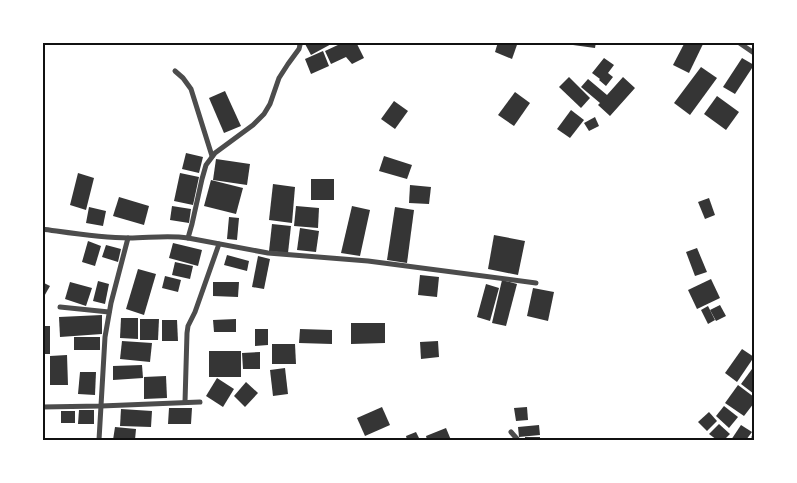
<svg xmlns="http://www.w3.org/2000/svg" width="797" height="483" font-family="'Golos Text',sans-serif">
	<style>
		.building { fill: #353535 }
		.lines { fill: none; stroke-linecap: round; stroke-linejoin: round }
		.minor { stroke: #4c4c4c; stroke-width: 5 }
		.neatline { fill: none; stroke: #111; stroke-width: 2 }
	</style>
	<rect width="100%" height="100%" fill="#fff"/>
	<g class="building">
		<path d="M304,42H335L311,55Z"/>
		<path d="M340,42H356L364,58L352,64L346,57L331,64L325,51L340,44Z"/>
		<path d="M498,42H518L512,59L495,52Z"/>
		<path d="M574,42H596L595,48L573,45Z"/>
		<path d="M685,42H704L689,73L673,65Z"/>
		<path d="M323,51L329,66L311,74L305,59Z"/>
		<path d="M604,58L614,65L608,73L613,77L606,86L599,80L600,79L592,73Z"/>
		<path d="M742,58L754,65L735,94L723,87Z"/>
		<path d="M701,67L717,78L690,115L674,103Z"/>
		<path d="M569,77L590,98L581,108L559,87Z"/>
		<path d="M623,77L635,88L610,116L598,105L600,103L581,87L588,79L607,95Z"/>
		<path d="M225,91L241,126L224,133L209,98Z"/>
		<path d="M515,92L530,103L514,126L498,115Z"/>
		<path d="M717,96L739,112L726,130L704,114Z"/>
		<path d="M394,101L408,111L395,129L381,119Z"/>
		<path d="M571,110L584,120L570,138L557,129Z"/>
		<path d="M595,117L599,126L589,131L584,123Z"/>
		<path d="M186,153L203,157L199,173L182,169Z"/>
		<path d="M384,156L412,165L407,179L379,171Z"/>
		<path d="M216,159L250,164L247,185L213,180Z"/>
		<path d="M78,173L94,178L86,210L70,205Z"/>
		<path d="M180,173L199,177L193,205L174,201Z"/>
		<rect x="311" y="179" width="23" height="21"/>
		<path d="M211,180L243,188L236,214L204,206Z"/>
		<path d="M273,184L295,187L292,223L269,220Z"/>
		<path d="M410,185L431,187L429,204L409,203Z"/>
		<path d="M119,197L149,206L144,225L113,216Z"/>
		<path d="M709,198L715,215L705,219L698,202Z"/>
		<path d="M172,206L191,209L189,223L170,220Z"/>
		<path d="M296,206L319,208L318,228L294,226Z"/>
		<path d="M352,206L370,210L360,256L341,253Z"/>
		<path d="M89,207L106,211L103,226L86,223Z"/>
		<path d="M395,207L414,210L407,263L387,260Z"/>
		<path d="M229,217L239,218L237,240L227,239Z"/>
		<path d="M272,224L291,226L288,253L269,251Z"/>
		<path d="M300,228L319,231L316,252L297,250Z"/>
		<path d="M494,235L525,241L518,275L488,269Z"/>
		<path d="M88,241L101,246L95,266L82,262Z"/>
		<path d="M173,243L202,250L198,266L169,258Z"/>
		<path d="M106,245L121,249L118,262L102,257Z"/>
		<path d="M697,248L707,272L695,276L686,252Z"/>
		<path d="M227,255L249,261L247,271L224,265Z"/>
		<path d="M258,256L270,259L264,289L252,287Z"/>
		<path d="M175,262L193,266L190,279L172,275Z"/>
		<path d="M138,269L156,274L144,315L126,309Z"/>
		<path d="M420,275L439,277L437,297L418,295Z"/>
		<path d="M165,276L181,280L178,292L162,288Z"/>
		<path d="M711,279L720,298L697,309L688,290Z"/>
		<path d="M502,280L517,284L506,326L492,323Z"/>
		<path d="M98,281L109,284L105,304L93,301Z"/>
		<path d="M42,282L50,286L42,300Z"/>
		<path d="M70,282L92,288L86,306L65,299Z"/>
		<path d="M213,282H239L238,297L213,296Z"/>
		<path d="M486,284L499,288L490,321L477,317Z"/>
		<path d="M533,288L554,292L548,321L527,316Z"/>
		<path d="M720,305L726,316L716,321L710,310Z"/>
		<path d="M708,306L715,320L708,324L701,310Z"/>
		<path d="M102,315V334L60,337L59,317Z"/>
		<path d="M121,318H138V339L120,338Z"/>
		<path d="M140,319H159L158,340H140Z"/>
		<path d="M236,319V332H214L213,320Z"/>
		<path d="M162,320H177L178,341H162Z"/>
		<path d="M351,323H385V343L351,344Z"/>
		<rect x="42" y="326" width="8" height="28"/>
		<path d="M255,329H268V345L255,346Z"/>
		<path d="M300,329L332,330V344L299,343Z"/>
		<rect x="74" y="337" width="26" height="13"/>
		<path d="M122,341L152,343L150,362L120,359Z"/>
		<path d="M438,341L439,357L421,359L420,342Z"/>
		<path d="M272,344H295L296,364H272Z"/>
		<path d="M742,349L754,357L737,382L725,373Z"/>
		<rect x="209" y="351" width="32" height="26"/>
		<path d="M260,352V369H243L242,353Z"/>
		<path d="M67,355L68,385H50V356Z"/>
		<path d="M142,365L143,378L113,380V366Z"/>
		<path d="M285,368L288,394L273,396L270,370Z"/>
		<path d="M752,369L754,371V394L741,384Z"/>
		<path d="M80,372H96L95,395L78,394Z"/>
		<path d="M166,376L167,398L144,399V377Z"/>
		<path d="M217,378L234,389L223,407L206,396Z"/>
		<path d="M246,382L258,393L245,407L234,396Z"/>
		<path d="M738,385L754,397V403L744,416L725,403Z"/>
		<path d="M724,406L738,417L729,428L716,416Z"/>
		<path d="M382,407L390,425L365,436L357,418Z"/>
		<path d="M527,407L528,420L516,421L514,408Z"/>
		<path d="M169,408H192L191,424H168Z"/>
		<path d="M121,409L152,411L151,427L120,426Z"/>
		<path d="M79,410H94V424H78Z"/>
		<rect x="61" y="411" width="14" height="12"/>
		<path d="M709,412L717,421L707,431L698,422Z"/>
		<path d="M719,424L730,434L724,440H717L709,434Z"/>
		<path d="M539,425L540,435L519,437L518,427Z"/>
		<path d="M741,425L752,432L746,440H731Z"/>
		<path d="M115,427L136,429L135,440H113Z"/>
		<path d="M446,428L451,440H427L426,436Z"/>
		<path d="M416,432L420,440H407L406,436Z"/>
		<rect x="525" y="437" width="15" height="3"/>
	</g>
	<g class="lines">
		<g class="minor">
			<path d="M738,42L754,53"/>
			<path d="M175,71L183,78L191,89L212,156"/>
			<path d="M42,229C71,233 100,238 129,238C149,238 168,235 188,238L192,224L202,179L206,165L215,153L253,125L264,114L270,104L279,78L288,64L299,49L300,45L298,42"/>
			<path d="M188,238L268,253L368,261L536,283"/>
			<path d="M60,307L109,312"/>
			<path d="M185,402L187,333L188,326L195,312L219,244"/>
			<path d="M42,407L101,406L200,402"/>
			<path d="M511,432L518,440"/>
			<path d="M99,440L105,337L111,303L128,238"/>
			<path d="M754,440V437"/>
		</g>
	</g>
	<rect width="797" height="483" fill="none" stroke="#ffffff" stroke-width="88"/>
	<rect x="44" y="44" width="709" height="395" class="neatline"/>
</svg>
